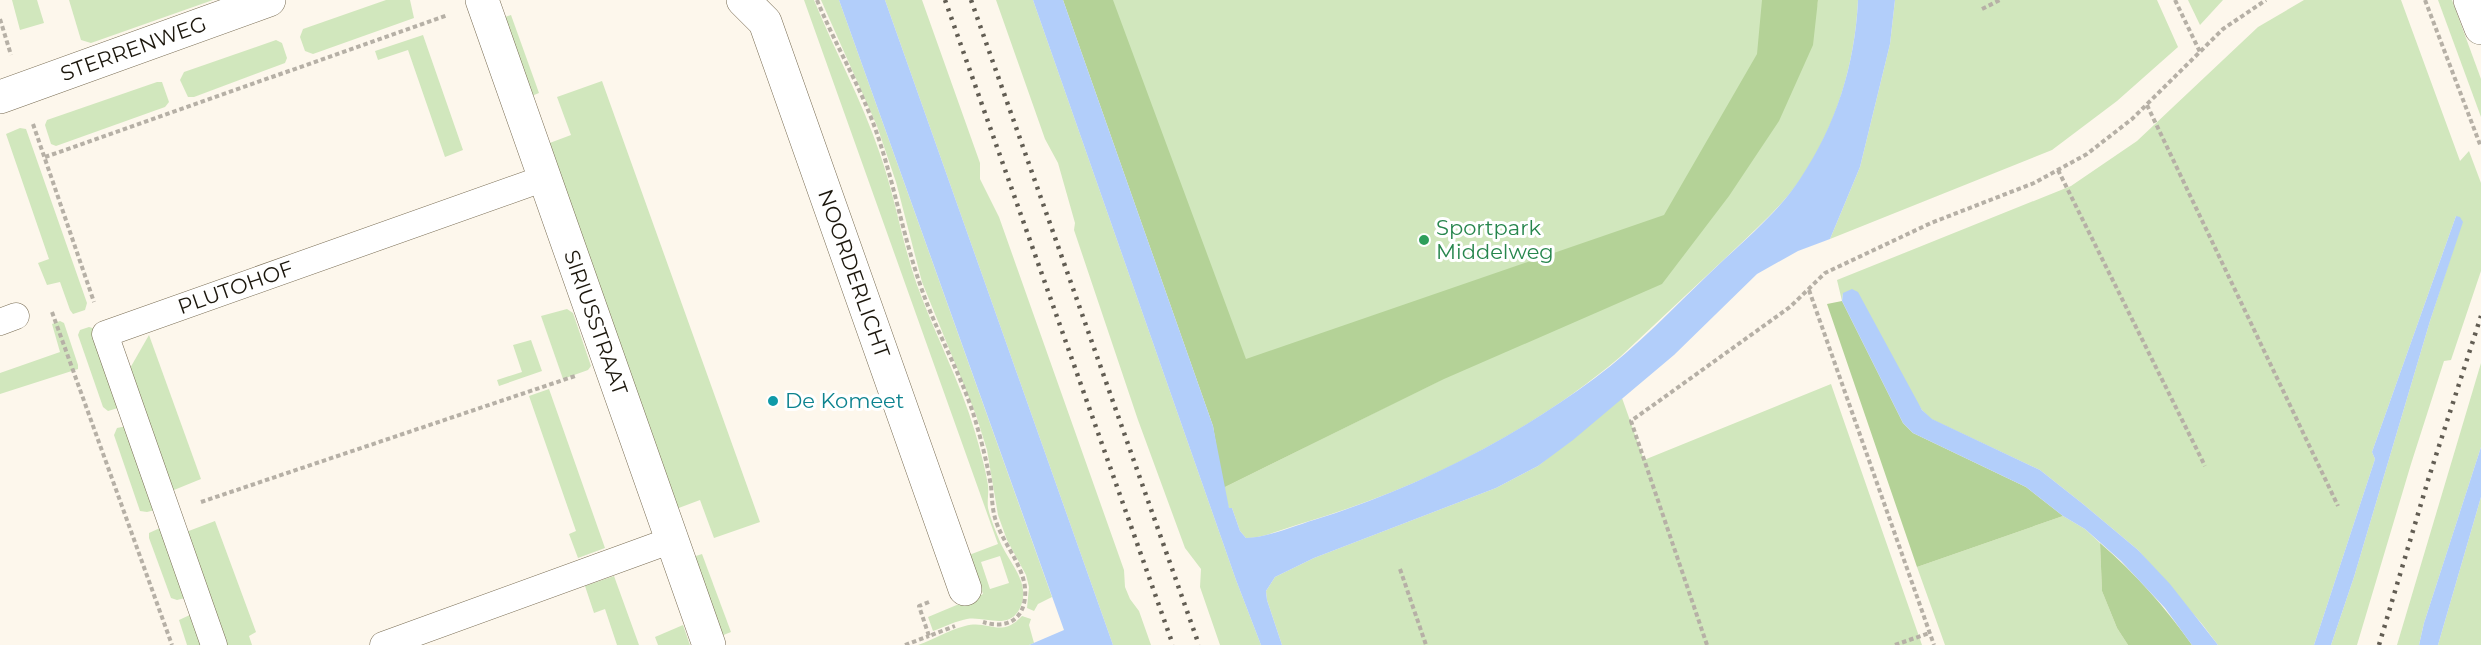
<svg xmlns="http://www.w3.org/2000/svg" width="2481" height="645" font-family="Montserrat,sans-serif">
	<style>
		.green { fill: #d1e7bd; fill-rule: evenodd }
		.forest { fill: #b4d297 }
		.water { fill: #b2cefa }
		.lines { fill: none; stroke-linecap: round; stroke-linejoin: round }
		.lane-casing { stroke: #786c53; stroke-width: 27 }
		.street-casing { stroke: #786c53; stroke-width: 34 }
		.secondary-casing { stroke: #786c53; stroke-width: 34 }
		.path { stroke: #b6b0a6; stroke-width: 4; stroke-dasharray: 4.5 3; stroke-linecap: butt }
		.lane { stroke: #fff; stroke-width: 26 }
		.street { stroke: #fff; stroke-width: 33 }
		.secondary { stroke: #fff; stroke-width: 33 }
		.rail { stroke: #625d53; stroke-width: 4.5; stroke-dasharray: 3 6; stroke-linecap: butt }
		.leisure-dot { fill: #2e9e5b; stroke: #fff; stroke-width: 2 }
		.culture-dot { fill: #0f9aa8; stroke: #fff; stroke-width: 2 }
		.labels { text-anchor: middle; stroke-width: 6; stroke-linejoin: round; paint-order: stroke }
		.street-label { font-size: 21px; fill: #1b160c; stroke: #fff }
		.leisure-label { font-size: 21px; fill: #27864d; stroke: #fff; text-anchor: start }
		.culture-label { font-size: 21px; fill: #0d838f; stroke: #fff; text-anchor: start }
	</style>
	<rect width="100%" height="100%" fill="#fdf7ec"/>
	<g class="green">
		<path d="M12,0H37L44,23L20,30Z"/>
		<path d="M69,0H213L91,43L81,40Z"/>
		<path d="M386,0H410L414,18L313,54L305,51L300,37L303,29Z"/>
		<path d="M804,0H814C835,52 862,100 880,154C895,197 902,242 917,285C935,335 960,381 975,432C980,449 985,467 988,485C989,492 987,500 988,508C991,520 997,535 1002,546C1012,566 1031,585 1020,608C1009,631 986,616 967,619C956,621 944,627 933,631L928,617L983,594L969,555L998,544ZM1000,556L1009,583L990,589L981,562Z"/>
		<path d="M821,0H839L1052,597L1038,604L1034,611L1027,608L1029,587L1026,575L1007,540L998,515L987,450L976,415L922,282L896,182L877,126Z"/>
		<path d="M885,0H922L980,163V179L999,217L1124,570L1125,587L1130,599L1139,611L1151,645H1113Z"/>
		<path d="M996,0H1033L1236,580L1261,645H1220L1200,587L1201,569L1185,548L1138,420L1074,230L1075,223L1058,163L1045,139Z"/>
		<path d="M1065,0H1817V6L1818,0H1858C1855,64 1836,127 1800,180C1781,207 1757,228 1734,250C1696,286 1658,321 1620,357C1529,434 1417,489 1303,523C1285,528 1264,538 1246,538L1240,531L1232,508L1229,509L1223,488L1443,379L1232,468Z"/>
		<path d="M1895,0H2157L2178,47L2117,101L2052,150L1830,239L1860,167L1890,44Z"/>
		<path d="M2188,0H2223L2200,25Z"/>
		<path d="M2304,0H2401L2460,161L2469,151L2481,183V271L2451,360L2444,361L2411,464L2357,645H2331L2354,577L2430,321L2462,222L2456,216L2372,452L2375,459L2314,645H2218L2202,624L2138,550L2083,504L2040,470L1931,419L1922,410L1843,293L1842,301L1837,280L2071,186L2137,141L2258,27Z"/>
		<path d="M2438,0H2452L2481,79V117Z"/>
		<path d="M511,15L539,93L529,97L502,18Z"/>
		<path d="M423,35L463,150L445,157L408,50L378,60L375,51Z"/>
		<path d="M276,40L282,43L287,58L285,63L194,97H188L180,80L184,72Z"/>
		<path d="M602,81L760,522L714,538L700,500L676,509L547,144L571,135L557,97Z"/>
		<path d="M157,82H162L169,102L165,107L56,146L51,144L45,125L47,120Z"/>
		<path d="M20,128L26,129L87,303L85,310L73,314L70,310L60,282L47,285L38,263L49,259L6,134Z"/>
		<path d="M567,309L573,313L591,366L588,370L563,379L541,316Z"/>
		<path d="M60,321L64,323L78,365V369L0,394V373L60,352L52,324Z"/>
		<path d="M89,327L96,329L118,408L108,411L103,407L78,335L80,330Z"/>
		<path d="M149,335L201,479L174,490L171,489L129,370Z"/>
		<path d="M531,340L542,371L499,386L497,380L522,372L513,345Z"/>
		<path d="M2481,363V447L2424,623L2419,645H2397Z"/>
		<path d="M1831,384L1922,645H1282L1267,600L1266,591L1275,577L1314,558L1496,488L1538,466L1622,398L1644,460Z"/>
		<path d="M549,389L605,548L578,558L569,534L576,531L529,396Z"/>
		<path d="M127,426L155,510L147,512L140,511L114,435L117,428Z"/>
		<path d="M2481,497V645H2438Z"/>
		<path d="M2063,516L2085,529L2100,543L2102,591L2117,628L2128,645H1945L1917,567Z"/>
		<path d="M215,521L256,632L249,636L252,645H224L186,532Z"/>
		<path d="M160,528L185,598L177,600L171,598L149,538V533Z"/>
		<path d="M702,554L731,632L721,636L693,557Z"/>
		<path d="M614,576L639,645H617L605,609L594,613L585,586Z"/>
		<path d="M192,614L207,645H187L179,620Z"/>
		<path d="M1022,616L1031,619L1029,625L1034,643L1029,645H918C935,639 946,631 965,626C988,619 1001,639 1022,616Z"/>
		<path d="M683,625L690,645H658L655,637Z"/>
	</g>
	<g class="forest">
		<path d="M1063,0H1113L1246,359L1664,215L1757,54L1762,0H1818L1813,45L1779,121L1729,196L1662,284L1444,379L1223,488L1213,426Z"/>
		<path d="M1842,301L1903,423L1913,433L2026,487L2063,516L1917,567L1827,304Z"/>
		<path d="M2100,543C2136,574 2165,607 2192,645H2128L2117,628L2102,591Z"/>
	</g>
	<g class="water">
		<path d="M839,0H885L1113,645H1029L1064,630Z"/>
		<path d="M1033,0H1063L1213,426L1229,508H1232L1240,531L1246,538C1267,538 1299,524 1320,518C1418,487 1513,439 1595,378C1637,347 1674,307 1712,271C1742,242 1777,214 1800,179C1836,125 1855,65 1858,0H1895L1890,44L1860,167L1830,239L1798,251L1757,274L1674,355L1573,440L1538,466L1496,488L1314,558L1275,577L1266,591L1267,600L1282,645H1261L1236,580Z"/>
		<path d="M2456,216L2460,217L2463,222L2430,321L2354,577L2331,645H2314L2375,459L2372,452Z"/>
		<path d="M1852,289L1858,292L1922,410L1932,419L2040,470L2083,504L2138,550L2170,584L2218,645H2192L2165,608L2121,561L2085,529L2063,516L2026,487L1913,433L1903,423L1842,301L1843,293Z"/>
		<path d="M2481,447V497L2438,645H2419L2424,623Z"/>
	</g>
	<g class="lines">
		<defs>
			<g id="lane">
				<path d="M0,322L16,316"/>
				<path id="s1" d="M214,645L105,334L545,178"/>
				<path d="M383,645L672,540"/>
			</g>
			<g id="street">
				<path id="s2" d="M482,0L709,645"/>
				<path id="s3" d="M743,0L765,22L965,589"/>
				<path id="s4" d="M0,97L269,0"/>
			</g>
			<path id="secondary" d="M2470,0L2481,28"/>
		</defs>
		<use href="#lane" class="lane-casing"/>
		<use href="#street" class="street-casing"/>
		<use href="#secondary" class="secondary-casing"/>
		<g class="path">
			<path d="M817,0C835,44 859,84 875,128C894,181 903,237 922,290C937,333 960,372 974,416C981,439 987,462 991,486C992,497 992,507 995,518C1002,544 1028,569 1025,597C1023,621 1005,629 983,622"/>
			<path d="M2175,0L2200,52"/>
			<path d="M2425,0L2481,147"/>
			<path d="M1982,9L2000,0"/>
			<path d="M0,19L11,55"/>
			<path d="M2147,105L2338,506"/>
			<path d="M33,124L94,302"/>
			<path d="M45,157L448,15"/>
			<path d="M2058,170L2205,466"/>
			<path d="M1809,290L1934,645"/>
			<path d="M52,312L172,645"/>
			<path d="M201,502L575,376"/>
			<path d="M1400,569L1426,645"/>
			<path d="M929,602L919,606L929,636L955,626"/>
			<path d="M905,645L929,636"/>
			<path d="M1707,645L1631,421L1790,307L1825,273L1931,223L2034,183L2087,154L2132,119L2223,29L2266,0"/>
			<path d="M1895,645L1929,633"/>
		</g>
		<use href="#lane" class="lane"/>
		<use href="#street" class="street"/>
		<use href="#secondary" class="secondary"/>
		<g class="rail">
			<path d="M945,0L1173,645"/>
			<path d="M971,0L1199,645"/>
			<path d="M2379,645L2429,477L2481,316"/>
		</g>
	</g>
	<circle class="leisure-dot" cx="1424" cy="240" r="6"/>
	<circle class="culture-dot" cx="773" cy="401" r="6"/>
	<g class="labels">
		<g class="street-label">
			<text dy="7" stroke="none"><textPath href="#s4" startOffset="142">STERRENWEG</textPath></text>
			<text dy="7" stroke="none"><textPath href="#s3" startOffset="298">NOORDERLICHT</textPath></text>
			<text dy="7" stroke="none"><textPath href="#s1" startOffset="468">PLUTOHOF</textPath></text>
			<text dy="7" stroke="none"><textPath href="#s2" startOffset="342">SIRIUSSTRAAT</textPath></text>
		</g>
		<g class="leisure-label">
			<text x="1436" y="235">Sportpark<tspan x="1436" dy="24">Middelweg</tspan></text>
		</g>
		<g class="culture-label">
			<text x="785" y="408">De Komeet</text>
		</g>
	</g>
</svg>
